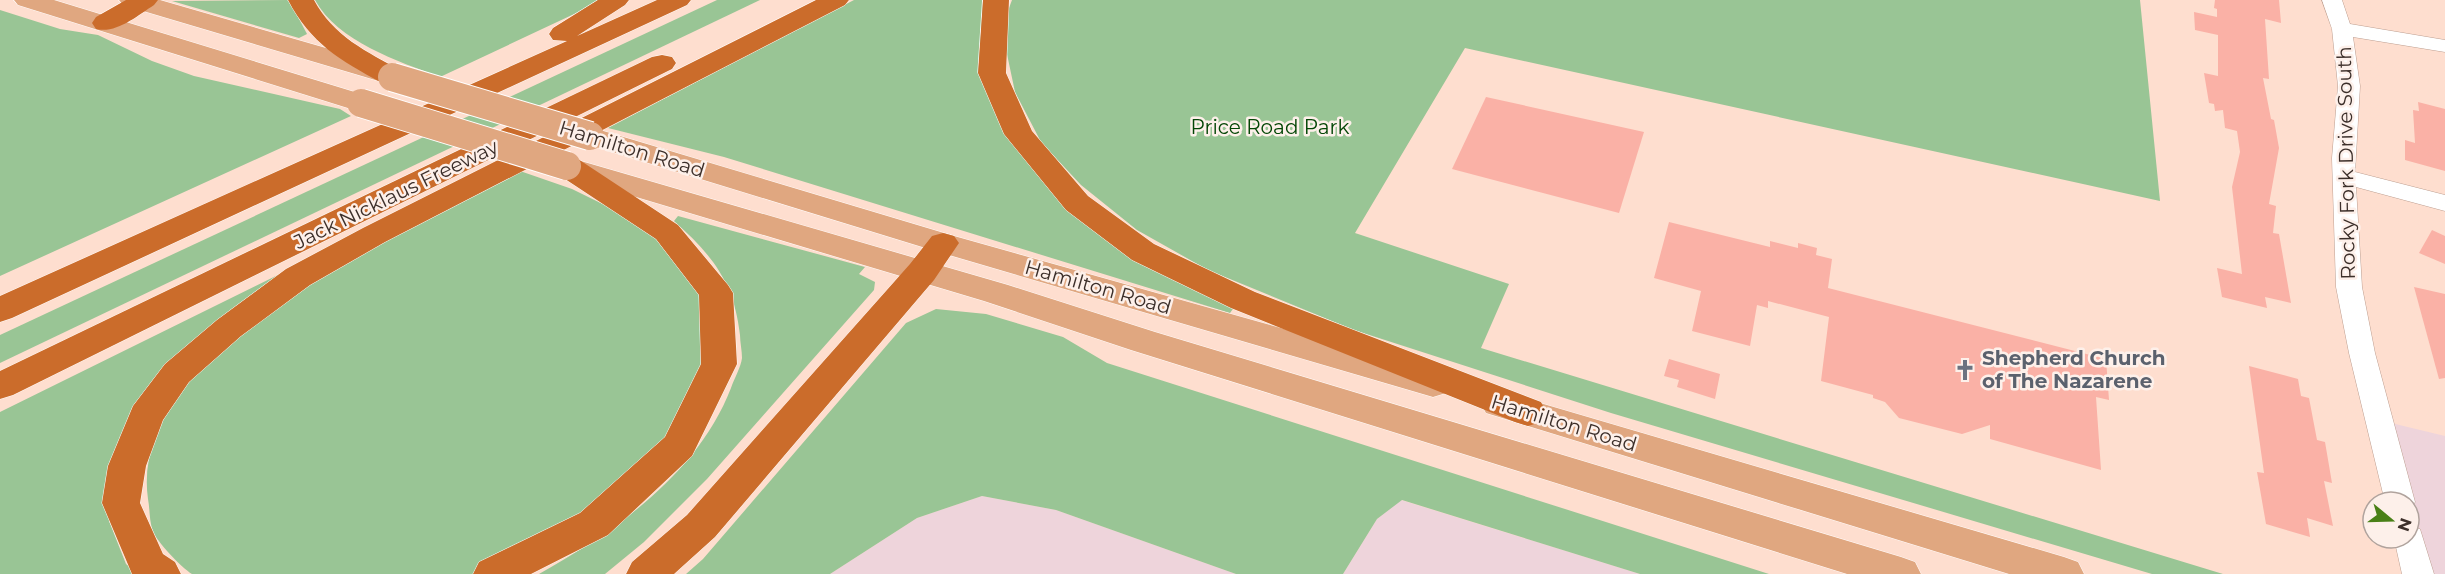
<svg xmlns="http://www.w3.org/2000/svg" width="2445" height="574" font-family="Montserrat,sans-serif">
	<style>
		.commercial { fill: #eed4db }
		.green { fill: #99c595 }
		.building { fill: #fab1a6 }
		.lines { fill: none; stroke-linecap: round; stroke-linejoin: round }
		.minor-casing { stroke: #bd9f91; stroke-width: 1 }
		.major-casing { stroke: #fff; stroke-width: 1 }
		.highway-casing { stroke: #fff; stroke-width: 1 }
		.minor { fill: #fff; fill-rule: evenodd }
		.major { fill: #e0a780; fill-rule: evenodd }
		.highway { fill: #cb6c2b; fill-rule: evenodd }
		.major-bridge-casing { stroke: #fff; stroke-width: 30; stroke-linecap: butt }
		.major-bridge { stroke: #e0a780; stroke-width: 28 }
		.labels { text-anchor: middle; stroke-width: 5; stroke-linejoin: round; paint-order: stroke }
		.park-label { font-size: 20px; fill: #034605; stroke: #fdf0ea }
		.street-label { font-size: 20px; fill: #3c2f2a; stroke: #fdf0ea }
		.worship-label { font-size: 20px; font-weight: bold; fill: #5b616d; stroke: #fdf0ea; text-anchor: start }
	</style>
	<rect width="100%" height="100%" fill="#fedecf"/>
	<g class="commercial">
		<path d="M2387,422L2445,436V574H2427Z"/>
		<path d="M982,496L1056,510L1236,574H830L917,518Z"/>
		<path d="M1401,500L1640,574H1343L1377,519Z"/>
	</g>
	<g class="green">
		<path d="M289,0L307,34L299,38L172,1Z"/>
		<path d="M315,0H604L440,77C398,61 338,42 315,0Z"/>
		<path d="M717,0H760L0,363V335Z"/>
		<path d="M854,0H988L1025,156L1235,306L1230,313L724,157L608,128Z"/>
		<path d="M1012,0H2140L2160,201L1465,48L1355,233L1509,284L1481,348L2223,574H2152L1611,413L1354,330L1208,270L1137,230L1081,185L1041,142L1015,92L1004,40L1009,8Z"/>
		<path d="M0,10L60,29L98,35L152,61L194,76L340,109L351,116L0,276Z"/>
		<path d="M520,171L572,189L629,217L664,244L697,287L711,327L709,367L668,445L585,519L474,574H192C182,568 156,541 153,531C149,521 150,509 148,499C126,347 410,228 520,171Z"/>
		<path d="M678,216L865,267L859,274L875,282L874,290L707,479L644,542L605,574H539C616,531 698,473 731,388C734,379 741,367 742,358C742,351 740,342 740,335C734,282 712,255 674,221Z"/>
		<path d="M290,269L227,321L111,487L109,521L126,564L138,574H0V412Z"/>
		<path d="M936,309L986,314L1063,337L1107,363L1769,574H1640L1402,500L1377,519L1343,574H1236L1056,510L982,496L917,518L830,574H686L703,559L906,323Z"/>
	</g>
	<g class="building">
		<path d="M2215,0H2279L2281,23L2265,19L2269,79L2263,78L2271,119L2274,120L2279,148L2269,204L2276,206L2273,233L2279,234L2291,303L2265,297L2267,308L2222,297L2217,268L2242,274L2232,187L2240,152L2237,131L2225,128L2223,110L2215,111L2214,104L2209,103L2204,73L2218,76V35L2195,30L2194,12L2217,17V9L2214,8Z"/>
		<path d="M1486,97L1644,132L1619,213L1452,169Z"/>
		<path d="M2418,102L2445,109V171L2405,160V140L2415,143L2413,110L2419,111Z"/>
		<path d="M1669,222L1770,247V241L1798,248V243L1817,248L1816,255L1832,259L1828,288L2106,359L2109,400L2096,397L2101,470L1990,439V425L1962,434L1899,418L1885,402L1873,398V395L1821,381L1829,317L1768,301V308L1757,305L1750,346L1692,331L1701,291L1654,278Z"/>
		<path d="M2432,230L2445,236V264L2419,253Z"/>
		<path d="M2414,287L2445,294V378L2439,379Z"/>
		<path d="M1669,359L1720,374L1715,399L1677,387L1679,380L1664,376Z"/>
		<path d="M2249,366L2298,379L2301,396L2309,398L2317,440L2325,442L2332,483L2324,481L2333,526L2307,518L2310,537L2266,524L2257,472L2264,473Z"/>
	</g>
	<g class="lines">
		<defs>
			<g id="minor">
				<path d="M2322,0H2342L2350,24L2445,40V52L2353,37L2360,86L2355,172L2445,195V211L2356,187L2362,287L2375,353L2415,502L2409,511V502H2385L2349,353L2336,287L2332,158L2338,86L2332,29Z"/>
				<path d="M2409,526L2420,529L2434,574H2402L2394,538H2409Z"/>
			</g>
			<g id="major">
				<path d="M14,0H54L371,97L375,103L371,109L361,111L351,109L18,5Z"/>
				<path d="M119,0H160L402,70L406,76L402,82L392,84L382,82L123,5Z"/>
				<path d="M590,127L954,236L1433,371L1446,375L1451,384L1446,393L1433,397L932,250L580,142L575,136L580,130Z"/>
				<path d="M567,157L1008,285L1155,332L1901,557L1915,562L1921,574H1847L1131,350L984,301L556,173L552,166L556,159Z"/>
				<path d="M1499,391L2064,557L2078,562L2084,574H2009L1486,413L1481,404L1486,395Z"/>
			</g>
			<g id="highway">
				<path d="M126,0H158L154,5C137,16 116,34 96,29L92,23L96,17Z"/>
				<path d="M288,0H314C333,36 367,52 402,71L406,77L402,83L392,85L382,83C340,60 311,44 288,0Z"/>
				<path d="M598,0H629L625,5L577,36L657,0H691L687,5L12,318L0,322V296L567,41L553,40L549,34L553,28Z"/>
				<path d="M816,0H849L845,5L385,242L310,285L241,336L189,382L163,420L146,466L140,503L163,554L175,562L181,574H132L102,503L108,466L133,406L165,364L217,320L286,269L363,228Z"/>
				<path d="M983,0H1009L1006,73L1032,131L1088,196L1154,244L1255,292L1541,402L1546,412L1541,422L1528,426L1515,422L1231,308L1132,260L1066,210L1004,134L978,73Z"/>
				<path d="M662,55L672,57L676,63L672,69L13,395L0,399V371L652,57Z"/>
				<path d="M567,157L578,159L678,225L728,285L733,293L737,364L692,456L608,535L531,574H473L479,562L580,513L665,437L701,364L699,295L656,239L556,173L552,166L556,159Z"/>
				<path d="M943,233L954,236L959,243L934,280L715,537L674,574H626L632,562L687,515L910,264L932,236Z"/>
			</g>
		</defs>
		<use href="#minor" class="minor-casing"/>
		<use href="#major" class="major-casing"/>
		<use href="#highway" class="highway-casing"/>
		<use href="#minor" class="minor"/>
		<use href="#major" class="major"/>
		<use href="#highway" class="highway"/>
		<defs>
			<g id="major-bridge">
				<path d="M392,77L590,136"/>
				<path d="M361,103L567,166"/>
			</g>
		</defs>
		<use href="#major-bridge" class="major-bridge-casing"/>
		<use href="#major-bridge" class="major-bridge"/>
	</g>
	<defs>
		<symbol id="church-bare" viewBox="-9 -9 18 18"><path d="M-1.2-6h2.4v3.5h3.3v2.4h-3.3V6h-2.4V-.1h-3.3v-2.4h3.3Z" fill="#6b7280" stroke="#fdf0ea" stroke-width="2.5" paint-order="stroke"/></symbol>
	</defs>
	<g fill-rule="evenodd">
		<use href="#church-bare" x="1950" y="355" width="30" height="30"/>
	</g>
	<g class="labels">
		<g class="park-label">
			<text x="1270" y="134">Price Road Park</text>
		</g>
		<g class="street-label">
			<text transform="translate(632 149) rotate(17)" y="7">Hamilton Road</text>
			<text transform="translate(2346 163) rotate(-91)" y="7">Rocky Fork Drive South</text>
			<text transform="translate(396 194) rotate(-26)" y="7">Jack Nicklaus Freeway</text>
			<text transform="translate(1098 287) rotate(16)" y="7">Hamilton Road</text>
			<text transform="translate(1564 423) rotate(17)" y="7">Hamilton Road</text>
		</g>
		<g class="worship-label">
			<text x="1982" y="365">Shepherd Church<tspan x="1982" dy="23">of The Nazarene</tspan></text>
		</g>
	</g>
	<g transform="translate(2391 520) rotate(109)"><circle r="28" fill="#fdf0ea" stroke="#b0a39d" stroke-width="1.5"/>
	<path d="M0-4.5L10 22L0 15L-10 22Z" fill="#498017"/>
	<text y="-9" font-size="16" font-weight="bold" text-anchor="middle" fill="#3c2f2a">N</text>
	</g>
</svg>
